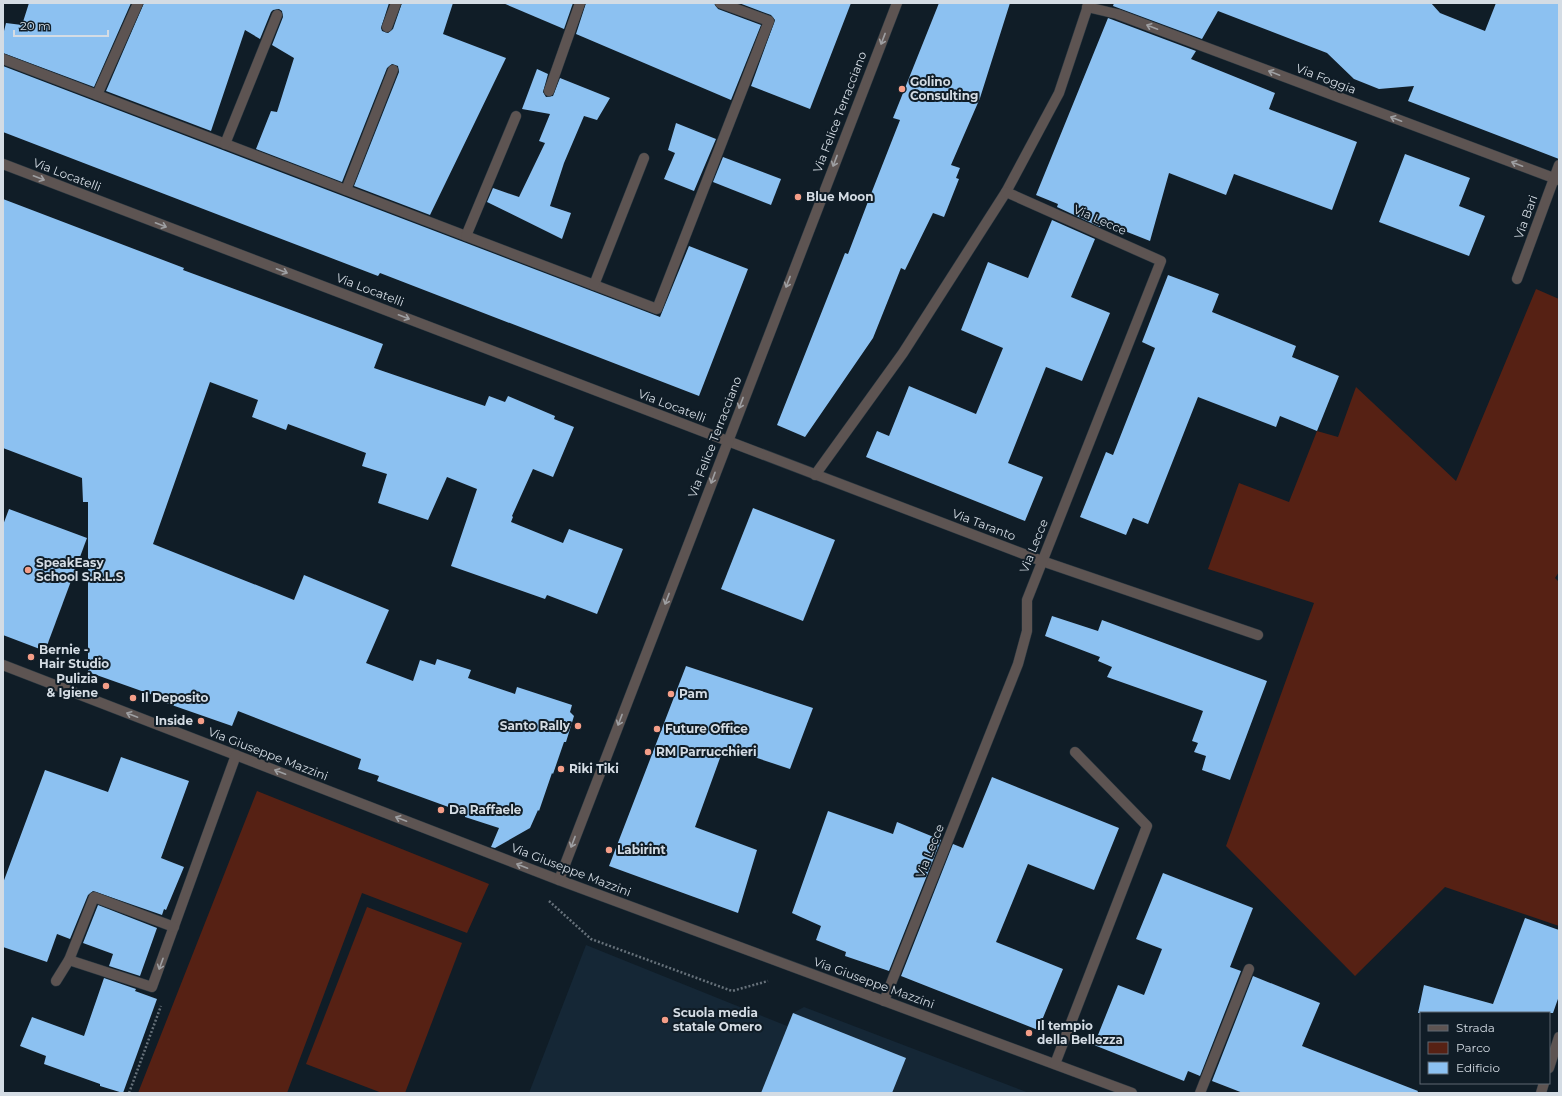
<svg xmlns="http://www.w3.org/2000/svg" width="1562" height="1096" font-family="Montserrat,sans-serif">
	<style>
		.built { fill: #152736 }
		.green { fill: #562114 }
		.building { fill: #8cc1f1 }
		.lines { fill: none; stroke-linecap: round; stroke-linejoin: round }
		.minor-casing { stroke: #2b3841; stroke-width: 11 }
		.path { stroke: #66717a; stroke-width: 2.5; stroke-dasharray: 2 2; stroke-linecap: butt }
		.minor { stroke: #5d5452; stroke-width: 10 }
		.oneway { stroke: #9e9fa2 }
		.poi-dot { fill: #f49e88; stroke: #101d27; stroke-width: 1.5 }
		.labels { text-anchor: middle; stroke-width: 4; stroke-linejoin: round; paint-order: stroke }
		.street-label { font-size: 12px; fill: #d4dce4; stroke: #101d27 }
		.poi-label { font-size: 12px; font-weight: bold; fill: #d4dce4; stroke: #101d27; text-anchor: start }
	</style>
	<rect width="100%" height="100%" fill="#101d27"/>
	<path class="built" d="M586,945L787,1026L793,1013L804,1007L1029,1093H529Z"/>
	<g class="green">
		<path d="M1536,289L1559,299V572L1555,578L1559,582V926L1445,887L1355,976L1226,846L1314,603L1208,569L1239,483L1289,502L1317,431L1338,437L1356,387L1456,481Z"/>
		<path d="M257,791L489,884L467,933L362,893L287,1093H138Z"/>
		<path d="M367,907L462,943L405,1093H382L306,1064Z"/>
	</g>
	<g class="building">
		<path d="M29,3H131L94,87L3,53V35L6,23L22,25Z"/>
		<path d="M144,3H389L381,28L382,31L388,33L393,29L402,3H453L443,34L506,58L430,215L354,186L399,72L398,66L392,64L387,68L342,182L256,149L271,111L277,112L294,58L272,45L283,17L282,11L279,9L273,10L271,12L260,39L245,30L211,131L106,91Z"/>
		<path d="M503,3H573L564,29Z"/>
		<path d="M586,3H714L718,9L761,25L731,100L576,34Z"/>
		<path d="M739,3H851L810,109L751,86L775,20L771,15Z"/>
		<path d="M939,3H1010L980,98L951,165L960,168L956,178L959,179L944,217L933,213L905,270L901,268L873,338L805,437L777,425L845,253L848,254L869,199L900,120L893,118Z"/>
		<path d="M1114,3H1431L1440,13L1485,31L1496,3H1559V159L1408,101L1414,86L1379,89L1354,79L1327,53L1218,11L1202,39L1113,6Z"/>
		<path d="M1108,18L1196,51L1191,59L1275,93L1269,109L1357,142L1332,210L1234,174L1226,195L1169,173L1150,241L1102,222L1100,227L1057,207L1058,204L1036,195Z"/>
		<path d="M3,66L660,317L689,246L748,269L699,396L380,273L378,276L3,132Z"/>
		<path d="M537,69L548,74L543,92L546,97L553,96L560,78L610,98L597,120L584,116L564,163L550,206L571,213L562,239L487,202L493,188L519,197L545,143L539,141L550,114L522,109Z"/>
		<path d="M676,123L716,139L694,191L664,179L675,153L668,150Z"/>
		<path d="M1405,154L1470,178L1459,206L1485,216L1469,256L1379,222Z"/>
		<path d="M723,157L781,179L771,205L713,182Z"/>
		<path d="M3,199L184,268L183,270L383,344L374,368L485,406L489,396L505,402L508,396L555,416L554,419L574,427L553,477L533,469L512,516L513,517L511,522L563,543L569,529L623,549L597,614L547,595L545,599L451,566L477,489L447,477L428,520L378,503L387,474L362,466L366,453L288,424L286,430L252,417L258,400L210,382L153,544L294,600L304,575L389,610L366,663L413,681L420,660L435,665L437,659L471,670L468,678L515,694L517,687L572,705L570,712L574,716L566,742H564L553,774L552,773L539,811L538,810L530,828L495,848L491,847L499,828L465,817V813L377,781L379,776L358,769L361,759L238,711L232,726L166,703L167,700L88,672V502H83L82,478L3,448Z"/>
		<path d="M1052,220L1095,239L1071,297L1110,313L1082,381L1046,367L1008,463L1043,477L1025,521L866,457L877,431L889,436L909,386L976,414L1003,348L961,330L988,262L1028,278Z"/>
		<path d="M1168,275L1219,294L1212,312L1296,346L1292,357L1339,376L1317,431L1280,416L1276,427L1198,397L1148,524L1133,518L1126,535L1080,517L1106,452L1113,455L1155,348L1142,342Z"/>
		<path d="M753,508L835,540L803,621L721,589Z"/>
		<path d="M9,509L87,538L45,651L3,635V525Z"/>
		<path d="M1052,616L1098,631L1102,620L1267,681L1230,780L1202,770L1206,756L1194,752L1198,743L1192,741L1203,711L1107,677L1112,667L1098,661L1100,657L1045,636Z"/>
		<path d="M686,666L813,708L790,769L724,747L695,827L757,850L738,913L609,866Z"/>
		<path d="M121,757L189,781L161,858L184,867L166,910L164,909L162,915L93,891L88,895L70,939L57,934L47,962L3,947V883L45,770L108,792Z"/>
		<path d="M992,777L1119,828L1094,890L1028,864L996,942L1063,969L1038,1030L901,976L953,844L963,848Z"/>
		<path d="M828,811L893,834L897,822L941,840L889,971L845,956L846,952L816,940L821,926L792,913Z"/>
		<path d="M1163,873L1253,908L1230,967L1241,971L1200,1076L1188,1071L1184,1081L1094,1045L1118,985L1144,995L1162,949L1136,939Z"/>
		<path d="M98,905L157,928L140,976L109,966L113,954L83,943Z"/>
		<path d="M1525,918L1559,930V996L1553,1013H1418L1424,985L1493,1004Z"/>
		<path d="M1253,976L1320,1003L1302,1046L1418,1091L1417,1093H1243L1212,1081Z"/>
		<path d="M104,978L136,989L135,991L157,999L123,1093L100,1086V1084L44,1064L46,1056L20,1046L32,1017L84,1036Z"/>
		<path d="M793,1013L906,1058L892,1093H761Z"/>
	</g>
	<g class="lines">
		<defs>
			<g id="minor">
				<path d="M1087,7L1117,14L1559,180"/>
				<path d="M387,27L396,3"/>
				<path d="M3,59L657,309L769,21L720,3"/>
				<path d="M549,91L580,3"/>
				<path d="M97,95L138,3"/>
				<path d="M225,144L277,15"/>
				<path d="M3,164L1042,561L1258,635"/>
				<path d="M346,190L393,70"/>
				<path d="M466,236L516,116"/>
				<path d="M1517,279L1559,165"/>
				<path d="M594,285L644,158"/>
				<path d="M815,475L903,353L1006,192L1059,93L1089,3"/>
				<path d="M3,665L559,880L1132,1093"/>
				<path d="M559,880L897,3"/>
				<path d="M69,960L152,987L236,755"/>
				<path d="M56,981L69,960L94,897L174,927"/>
				<path d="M884,1001L1018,664L1027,631V600L1161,261L1006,192"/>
				<path d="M1055,1064L1147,826L1075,752"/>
				<path d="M1549,1068L1559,1037"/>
				<path d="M1200,1093L1249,969"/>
				<path d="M1541,1093L1544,1083"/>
			</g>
		</defs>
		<use href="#minor" class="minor-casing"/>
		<g class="path">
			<path d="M549,901L591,939L732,991L768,981"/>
			<path d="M129,1093L161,1006"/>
		</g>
		<use href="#minor" class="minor"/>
	</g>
	<defs><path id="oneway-shaft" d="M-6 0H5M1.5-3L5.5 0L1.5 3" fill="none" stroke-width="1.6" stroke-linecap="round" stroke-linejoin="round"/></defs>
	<g class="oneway">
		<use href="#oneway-shaft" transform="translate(1152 27) rotate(-159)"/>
		<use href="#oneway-shaft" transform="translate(883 39) rotate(111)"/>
		<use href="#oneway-shaft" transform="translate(1274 73) rotate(-159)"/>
		<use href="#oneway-shaft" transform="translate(1396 119) rotate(-159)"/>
		<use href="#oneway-shaft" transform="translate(835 161) rotate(111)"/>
		<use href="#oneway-shaft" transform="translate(1517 164) rotate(-159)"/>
		<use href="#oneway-shaft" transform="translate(39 178) rotate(21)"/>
		<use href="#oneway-shaft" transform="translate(161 225) rotate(21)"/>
		<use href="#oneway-shaft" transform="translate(282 271) rotate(21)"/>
		<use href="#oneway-shaft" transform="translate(788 282) rotate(111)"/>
		<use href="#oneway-shaft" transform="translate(404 317) rotate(21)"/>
		<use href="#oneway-shaft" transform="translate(741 403) rotate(111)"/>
		<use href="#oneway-shaft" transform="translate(713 478) rotate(110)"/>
		<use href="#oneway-shaft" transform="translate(667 599) rotate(111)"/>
		<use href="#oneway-shaft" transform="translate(132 715) rotate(-159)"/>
		<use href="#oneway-shaft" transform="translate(620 720) rotate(111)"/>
		<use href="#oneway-shaft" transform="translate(280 772) rotate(-159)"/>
		<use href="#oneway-shaft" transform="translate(401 819) rotate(-159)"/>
		<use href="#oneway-shaft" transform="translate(573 842) rotate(111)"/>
		<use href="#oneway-shaft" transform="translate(522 866) rotate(-159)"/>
		<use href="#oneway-shaft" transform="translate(161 964) rotate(110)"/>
	</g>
	<g class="poi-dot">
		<circle cx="902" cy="89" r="4"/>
		<circle cx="798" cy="197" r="4"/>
		<circle cx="28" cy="570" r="4"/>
		<circle cx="31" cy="657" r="4"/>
		<circle cx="106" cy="686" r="4"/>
		<circle cx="671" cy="694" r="4"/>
		<circle cx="133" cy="698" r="4"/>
		<circle cx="201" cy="721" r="4"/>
		<circle cx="578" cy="726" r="4"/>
		<circle cx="657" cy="729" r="4"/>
		<circle cx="648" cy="752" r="4"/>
		<circle cx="561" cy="769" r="4"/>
		<circle cx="441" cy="810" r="4"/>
		<circle cx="609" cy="850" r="4"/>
		<circle cx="665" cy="1020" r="4"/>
		<circle cx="1029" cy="1033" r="4"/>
	</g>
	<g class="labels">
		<g class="street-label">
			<text transform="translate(1326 79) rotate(21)" y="4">Via Foggia</text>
			<text transform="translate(840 112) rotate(-69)" y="4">Via Felice Terracciano</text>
			<text transform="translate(67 175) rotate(21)" y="4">Via Locatelli</text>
			<text transform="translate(1526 217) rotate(-70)" y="4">Via Bari</text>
			<text transform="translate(1100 220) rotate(24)" y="4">Via Lecce</text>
			<text transform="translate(370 290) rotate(21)" y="4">Via Locatelli</text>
			<text transform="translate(672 406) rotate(21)" y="4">Via Locatelli</text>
			<text transform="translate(715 437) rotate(-69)" y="4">Via Felice Terracciano</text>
			<text transform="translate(984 525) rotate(21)" y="4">Via Taranto</text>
			<text transform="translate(1034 546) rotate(-68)" y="4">Via Lecce</text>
			<text transform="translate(268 754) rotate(21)" y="4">Via Giuseppe Mazzini</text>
			<text transform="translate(930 851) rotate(-68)" y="4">Via Lecce</text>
			<text transform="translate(571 870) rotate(21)" y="4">Via Giuseppe Mazzini</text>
			<text transform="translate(874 983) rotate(20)" y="4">Via Giuseppe Mazzini</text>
		</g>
		<g class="poi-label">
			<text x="910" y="86">Golino<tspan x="910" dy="14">Consulting</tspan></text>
			<text x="806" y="201">Blue Moon</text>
			<text x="36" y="567">SpeakEasy<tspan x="36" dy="14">School S.R.L.S</tspan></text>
			<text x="39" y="654">Bernie -<tspan x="39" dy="14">Hair Studio</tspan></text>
			<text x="98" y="683" text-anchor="end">Pulizia<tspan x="98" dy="14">&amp; Igiene</tspan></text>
			<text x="679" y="698">Pam</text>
			<text x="141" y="702">Il Deposito</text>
			<text x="193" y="725" text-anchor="end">Inside</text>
			<text x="570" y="730" text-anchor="end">Santo Rally</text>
			<text x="665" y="733">Future Office</text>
			<text x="656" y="756">RM Parrucchieri</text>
			<text x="569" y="773">Riki Tiki</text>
			<text x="449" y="814">Da Raffaele</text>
			<text x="617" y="854">Labirint</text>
			<text x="673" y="1017">Scuola media<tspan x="673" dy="14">statale Omero</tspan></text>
			<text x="1037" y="1030">Il tempio<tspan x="1037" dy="14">della Bellezza</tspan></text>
		</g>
	</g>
	<rect width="1562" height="1096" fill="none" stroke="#d4dce4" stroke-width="8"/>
	<rect x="1420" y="1012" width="130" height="72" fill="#101d27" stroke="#5e6973"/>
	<rect x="1428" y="1025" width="20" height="6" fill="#5d5452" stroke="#5e6973"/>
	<text x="1456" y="1032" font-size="12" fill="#d4dce4">Strada</text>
	<rect x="1428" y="1042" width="20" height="12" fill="#562114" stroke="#5e6973"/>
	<text x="1456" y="1052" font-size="12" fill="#d4dce4">Parco</text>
	<rect x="1428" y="1062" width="20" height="12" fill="#8cc1f1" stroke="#5e6973"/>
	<text x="1456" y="1072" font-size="12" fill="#d4dce4">Edificio</text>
	<path d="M14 30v6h94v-6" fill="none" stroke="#d4dce4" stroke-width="2"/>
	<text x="20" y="30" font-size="12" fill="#d4dce4" stroke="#101d27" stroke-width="3" paint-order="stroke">20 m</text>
</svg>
